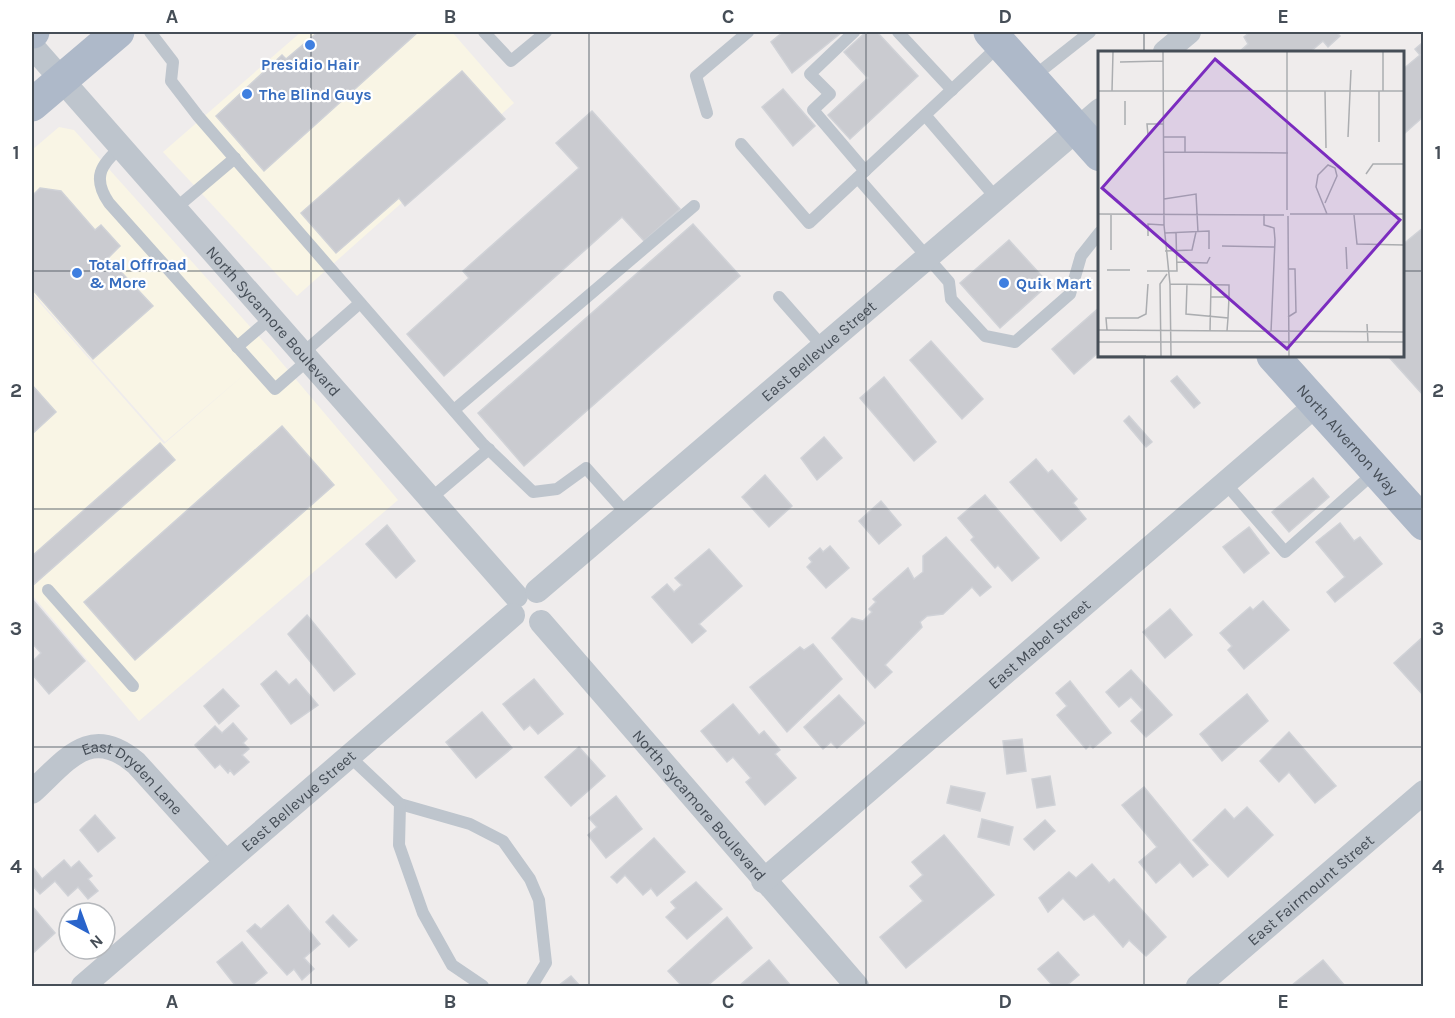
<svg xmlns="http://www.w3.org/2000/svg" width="1455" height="1018" font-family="Karla,sans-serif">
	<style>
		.commercial { fill: #f9f5e5 }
		.building { fill: #cacbd0; stroke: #d0d2d7; stroke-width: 1.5 }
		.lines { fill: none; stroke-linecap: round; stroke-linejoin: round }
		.lane { stroke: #bec5cd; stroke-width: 12 }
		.street { stroke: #bec5cd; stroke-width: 24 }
		.primary { stroke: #aeb9c9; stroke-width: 33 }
		.grid { fill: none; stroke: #464e57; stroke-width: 1.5; stroke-opacity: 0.55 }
		.shop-dot { fill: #3f7fe0; stroke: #fff; stroke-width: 2 }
		.labels { text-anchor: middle; stroke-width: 4.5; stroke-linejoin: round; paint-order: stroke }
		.shop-label { font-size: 16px; font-weight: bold; fill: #366cbe; stroke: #fff; text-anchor: start }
		.street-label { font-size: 16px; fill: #464e57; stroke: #fff }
		.inset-road { fill: none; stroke: #abadb0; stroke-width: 1.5 }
		.view { fill: #7b2cbf; fill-opacity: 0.15; stroke: #7b2cbf; stroke-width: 3 }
		.inset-edge { fill: none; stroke: #464e57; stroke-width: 3 }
		.neatline { fill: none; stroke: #464e57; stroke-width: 2 }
		.grid-label { font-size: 20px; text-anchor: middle; font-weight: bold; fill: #464e57 }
	</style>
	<rect width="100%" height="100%" fill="#efecec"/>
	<g class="commercial">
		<path d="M301,32H452L514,103L297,296L163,152Z"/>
		<path d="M59,127L74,130L271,350L398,500L139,721L32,595V294L164,444L246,373L165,442L32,292V150Z"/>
	</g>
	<g class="building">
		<path d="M318,32H418L264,171L216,116L282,55L286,59Z"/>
		<path d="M783,32H842L792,73L771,42Z"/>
		<path d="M866,32H877L918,76L850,139L828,115L868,78L844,52Z"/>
		<path d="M1250,32H1336L1340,36L1328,47L1323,41L1310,52H1239L1248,44L1244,37Z"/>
		<path d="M1422,43L1424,116L1405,133L1402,129V70L1420,55L1415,49Z"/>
		<path d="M462,71L505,119L405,206L399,198L336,253L301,213Z"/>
		<path d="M783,89L815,126L793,146L762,107Z"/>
		<path d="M592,111L680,209L644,241L622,217L444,376L407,334L469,278L463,271L579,168L556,143Z"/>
		<path d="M40,188L61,191L95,230L101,225L120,246L108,258L153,306L93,359L32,289V196Z"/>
		<path d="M693,224L740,276L524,466L478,413Z"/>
		<path d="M1424,227V396L1388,356H1402V245Z"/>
		<path d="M1009,240L1049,284L1000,328L960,283Z"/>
		<path d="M1100,307V351L1074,374L1052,349Z"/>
		<path d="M931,341L983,399L962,419L910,360Z"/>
		<path d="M1177,376L1200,403L1194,408L1171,381Z"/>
		<path d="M884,377L936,442L914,461L860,398Z"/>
		<path d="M32,385L56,412L32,434Z"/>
		<path d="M1129,416L1152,442L1146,447L1124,421Z"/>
		<path d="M282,426L334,485L135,660L84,602Z"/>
		<path d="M824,437L842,458L817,480L801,458Z"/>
		<path d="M160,443L175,460L32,586V556Z"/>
		<path d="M1036,459L1048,473L1052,470L1077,499L1073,503L1086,519L1061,541L1010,482Z"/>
		<path d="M765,475L792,506L769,527L742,497Z"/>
		<path d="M1313,478L1329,497L1289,532L1272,512Z"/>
		<path d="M985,495L1039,558L1012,581L998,565L995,568L971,540L974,537L958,518Z"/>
		<path d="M881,501L901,525L879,544L859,521Z"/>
		<path d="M1340,523L1354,541L1360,537L1382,564L1335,602L1327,592L1345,577L1316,542Z"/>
		<path d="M387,525L415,561L396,578L366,544Z"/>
		<path d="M1249,527L1269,553L1244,573L1223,547Z"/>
		<path d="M946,537L991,587L980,596L972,587L943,614L927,616L920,622L922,627L885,665L892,672L875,688L832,638L852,618L863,621L872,612L869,609L876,602L873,599L908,568L914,579L923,572V556Z"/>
		<path d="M830,546L849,568L826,588L807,567L812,562L809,558L820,548L823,552Z"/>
		<path d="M709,549L742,586L699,624L706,631L692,643L652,597L667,584L674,592L682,585L675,578Z"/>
		<path d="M32,599L85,661L49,694L32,674V662L41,653L32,643Z"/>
		<path d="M1263,601L1289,630L1244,669L1228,650L1232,646L1220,633L1250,607L1253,610Z"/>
		<path d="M1170,609L1192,635L1165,658L1143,632Z"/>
		<path d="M307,615L355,674L334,691L288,634Z"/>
		<path d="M1424,636V696L1394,663Z"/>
		<path d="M813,644L842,679L787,732L750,687L800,647L804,650Z"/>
		<path d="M1131,670L1172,715L1146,737L1131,721L1143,710L1131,697L1119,707L1106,692Z"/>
		<path d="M276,671L289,685L296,679L318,705L291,724L261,684Z"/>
		<path d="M534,679L563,714L538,734L530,725L524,730L503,704Z"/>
		<path d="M1070,681L1111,733L1093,748L1090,745L1086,749L1057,715L1067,706L1056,693Z"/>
		<path d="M223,689L239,706L219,724L204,706Z"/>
		<path d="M1247,694L1268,721L1222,761L1200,734Z"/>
		<path d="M839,695L865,723L837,748L831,742L823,749L804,727Z"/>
		<path d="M733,704L759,735L764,731L780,750L775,754L796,778L765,805L746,782L751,778L733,757L727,762L701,731Z"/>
		<path d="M482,712L512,748L476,778L446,742Z"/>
		<path d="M233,723L247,739L243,743L249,749L242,755L249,762L234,775L230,770L228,773L220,764L215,768L195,745L215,726L222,733Z"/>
		<path d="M1289,732L1336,786L1315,803L1289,772L1279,782L1260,761Z"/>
		<path d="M1022,739L1026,771L1007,774L1003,741Z"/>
		<path d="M579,747L605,776L571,806L545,777Z"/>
		<path d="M1050,776L1055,805L1037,808L1032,779Z"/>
		<path d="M951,786L985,793L980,811L947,803Z"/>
		<path d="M1144,787L1208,865L1193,877L1180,862L1156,883L1139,862L1157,847L1122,805Z"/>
		<path d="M616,796L642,829L606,858L588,835L597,827L589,818Z"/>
		<path d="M1247,807L1273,835L1228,877L1193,840L1225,809L1234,819Z"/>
		<path d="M95,815L115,838L98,852L80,830Z"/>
		<path d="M982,819L1013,827L1009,845L978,837Z"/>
		<path d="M1045,820L1055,831L1034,850L1024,839Z"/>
		<path d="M944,835L994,895L906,968L880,937L923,901L910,886L923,875L912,862Z"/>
		<path d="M654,838L685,872L657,896L651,888L643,895L625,875L617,883L611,877Z"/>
		<path d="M64,860L71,868L79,861L92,876L88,879L98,891L88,899L78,887L68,896L55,881L40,894L32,885V866L42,879Z"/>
		<path d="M1092,864L1109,883L1114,879L1166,937L1146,956L1129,940L1123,947L1094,914L1084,920L1063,898L1048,912L1039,898L1069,872L1076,878Z"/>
		<path d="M696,882L722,909L687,939L666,917L676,908L671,902Z"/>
		<path d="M288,905L320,944L304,958L314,969L302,980L294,969L287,975L247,931L255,924L261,929Z"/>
		<path d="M32,906L55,933L32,954Z"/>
		<path d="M333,915L357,940L349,947L326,922Z"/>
		<path d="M727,917L752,948L707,986H682L668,971Z"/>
		<path d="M242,942L267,973L251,986H233L235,985L217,962Z"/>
		<path d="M1058,952L1079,975L1066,986H1053L1038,969Z"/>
		<path d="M769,960L791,986H739Z"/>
		<path d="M1323,960L1345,986H1291Z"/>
		<path d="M571,976L580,986H558Z"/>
	</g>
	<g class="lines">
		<g class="lane">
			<path d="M150,32L173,62L171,81L198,116L482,443L533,492L557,489L586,468L627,514"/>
			<path d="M484,32L511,61L546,32"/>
			<path d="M854,32L810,74L830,94L813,110L865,171"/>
			<path d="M898,32L952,90"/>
			<path d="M1033,77L1090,32"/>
			<path d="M707,113L696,76L748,32"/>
			<path d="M925,115L997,199"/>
			<path d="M741,144L809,223L1001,44"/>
			<path d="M122,146C100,165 92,178 109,203L275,389L308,360"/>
			<path d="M858,178L949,282L951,299L985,336L1015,342L1070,294L1081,256L1100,232"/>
			<path d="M176,208L235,158"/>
			<path d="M779,297L823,347"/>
			<path d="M237,347L272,317"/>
			<path d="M303,353L360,303"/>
			<path d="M454,410L694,206"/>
			<path d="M1225,483L1285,552L1375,472"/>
			<path d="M430,499L489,449"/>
			<path d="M48,590L133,686"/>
			<path d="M349,756L400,804L470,824L503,841L530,879L539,900L546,963L532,986"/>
			<path d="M400,804L399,845L423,913L452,965L483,986"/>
		</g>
		<g class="street">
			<path id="s1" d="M32,46L516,596"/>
			<path d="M1165,52L1189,32"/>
			<path id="s2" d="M537,591L1100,110"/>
			<path id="s3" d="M541,622L857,986"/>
			<path id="s4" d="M32,792C67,760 90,724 136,763L225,861"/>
			<path id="s5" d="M763,881L1316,405"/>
			<path id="s6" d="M83,986L513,615"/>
			<path id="s7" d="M1198,986L1424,792"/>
		</g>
		<g class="primary">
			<path d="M32,32H33"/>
			<path d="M990,32L1100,155"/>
			<path d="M32,105L118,32"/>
			<path id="s8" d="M1273,356L1424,524"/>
		</g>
	</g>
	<path class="grid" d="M311,32V986M589,32V986M866,32V986M1144,32V52M32,271H1100M1402,271H1424M1144,356V986M32,509H1424M32,747H1424"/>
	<g class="shop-dot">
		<circle cx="310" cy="45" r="6"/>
		<circle cx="247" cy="94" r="6"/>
		<circle cx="77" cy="273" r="6"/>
		<circle cx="1004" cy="283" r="6"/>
	</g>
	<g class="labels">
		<g class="shop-label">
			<text x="310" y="70" text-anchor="middle">Presidio Hair</text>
			<text x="259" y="100">The Blind Guys</text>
			<text x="89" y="270">Total Offroad<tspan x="89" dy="18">&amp; More</tspan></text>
			<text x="1016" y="289">Quik Mart</text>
		</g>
		<g class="street-label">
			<text dy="6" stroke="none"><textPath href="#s1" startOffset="366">North Sycamore Boulevard</textPath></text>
			<text dy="6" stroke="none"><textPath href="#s2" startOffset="370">East Bellevue Street</textPath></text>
			<text dy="6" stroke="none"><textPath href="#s8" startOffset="112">North Alvernon Way</textPath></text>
			<text dy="6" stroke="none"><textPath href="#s5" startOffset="364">East Mabel Street</textPath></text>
			<text dy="6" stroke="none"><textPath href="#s4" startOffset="128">East Dryden Lane</textPath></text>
			<text dy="6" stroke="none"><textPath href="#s6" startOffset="284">East Bellevue Street</textPath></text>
			<text dy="6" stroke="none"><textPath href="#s3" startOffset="242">North Sycamore Boulevard</textPath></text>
			<text dy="6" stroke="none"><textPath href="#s7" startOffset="148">East Fairmount Street</textPath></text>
		</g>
	</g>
	<g transform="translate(1098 51)">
		<rect width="306" height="306" fill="#efecec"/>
		<path class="inset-road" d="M65,1L66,174L72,233L73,305M189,1V159M285,1V40M22,11L65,10M0,40H306M14,40L15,1M227,40L228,97M281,40V91M27,50V74M50,84L49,73H66M66,86H87V101M250,86L253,19M66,101L190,102M268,123L275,113H306M66,148L98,143L100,181M227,152L239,125L237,117L230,114L220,124L218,136L229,163M0,163L186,164M13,163V199M166,163V174L176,177L177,189L173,281M192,163H306M256,164L259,193L306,194M190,165L191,305M67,182L111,180V198M50,185V173L66,174M124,195L177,196M248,196L249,218M67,200L94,199L98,181M79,211L109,212L112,206M190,218H197L198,261L190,266M9,219H32M49,220H79L78,182M72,233L131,234V246M89,233L88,263L130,267L129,280M113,246H131L130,267M269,273L270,291M0,279L306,281M9,279L8,267H40L48,263L50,233M112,280L113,234M0,291H306M0,305H48M63,305L62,233L69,223"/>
		<path class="view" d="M117,8L302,169L189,298L4,137Z"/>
		<rect width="306" height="306" class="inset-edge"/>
	</g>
	<rect width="1455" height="1018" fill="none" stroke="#ffffff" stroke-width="66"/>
	<g transform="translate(87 931) rotate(139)"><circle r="28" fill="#ffffff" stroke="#b5b8bc" stroke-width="1.5"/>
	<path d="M0-4.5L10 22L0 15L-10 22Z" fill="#2964cb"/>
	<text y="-9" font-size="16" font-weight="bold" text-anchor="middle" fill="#464e57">N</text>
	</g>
	<rect x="33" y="33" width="1389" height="952" class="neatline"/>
	<g class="grid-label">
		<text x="172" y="23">A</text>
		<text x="450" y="23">B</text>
		<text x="728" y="23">C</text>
		<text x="1005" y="23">D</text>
		<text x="1283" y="23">E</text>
		<text x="16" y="159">1</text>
		<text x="1438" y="159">1</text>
		<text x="16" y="397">2</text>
		<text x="1438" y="397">2</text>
		<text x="16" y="635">3</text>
		<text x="1438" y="635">3</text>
		<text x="16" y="873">4</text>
		<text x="1438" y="873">4</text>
		<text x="172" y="1008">A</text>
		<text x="450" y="1008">B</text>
		<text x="728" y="1008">C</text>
		<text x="1005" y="1008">D</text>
		<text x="1283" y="1008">E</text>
	</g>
</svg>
